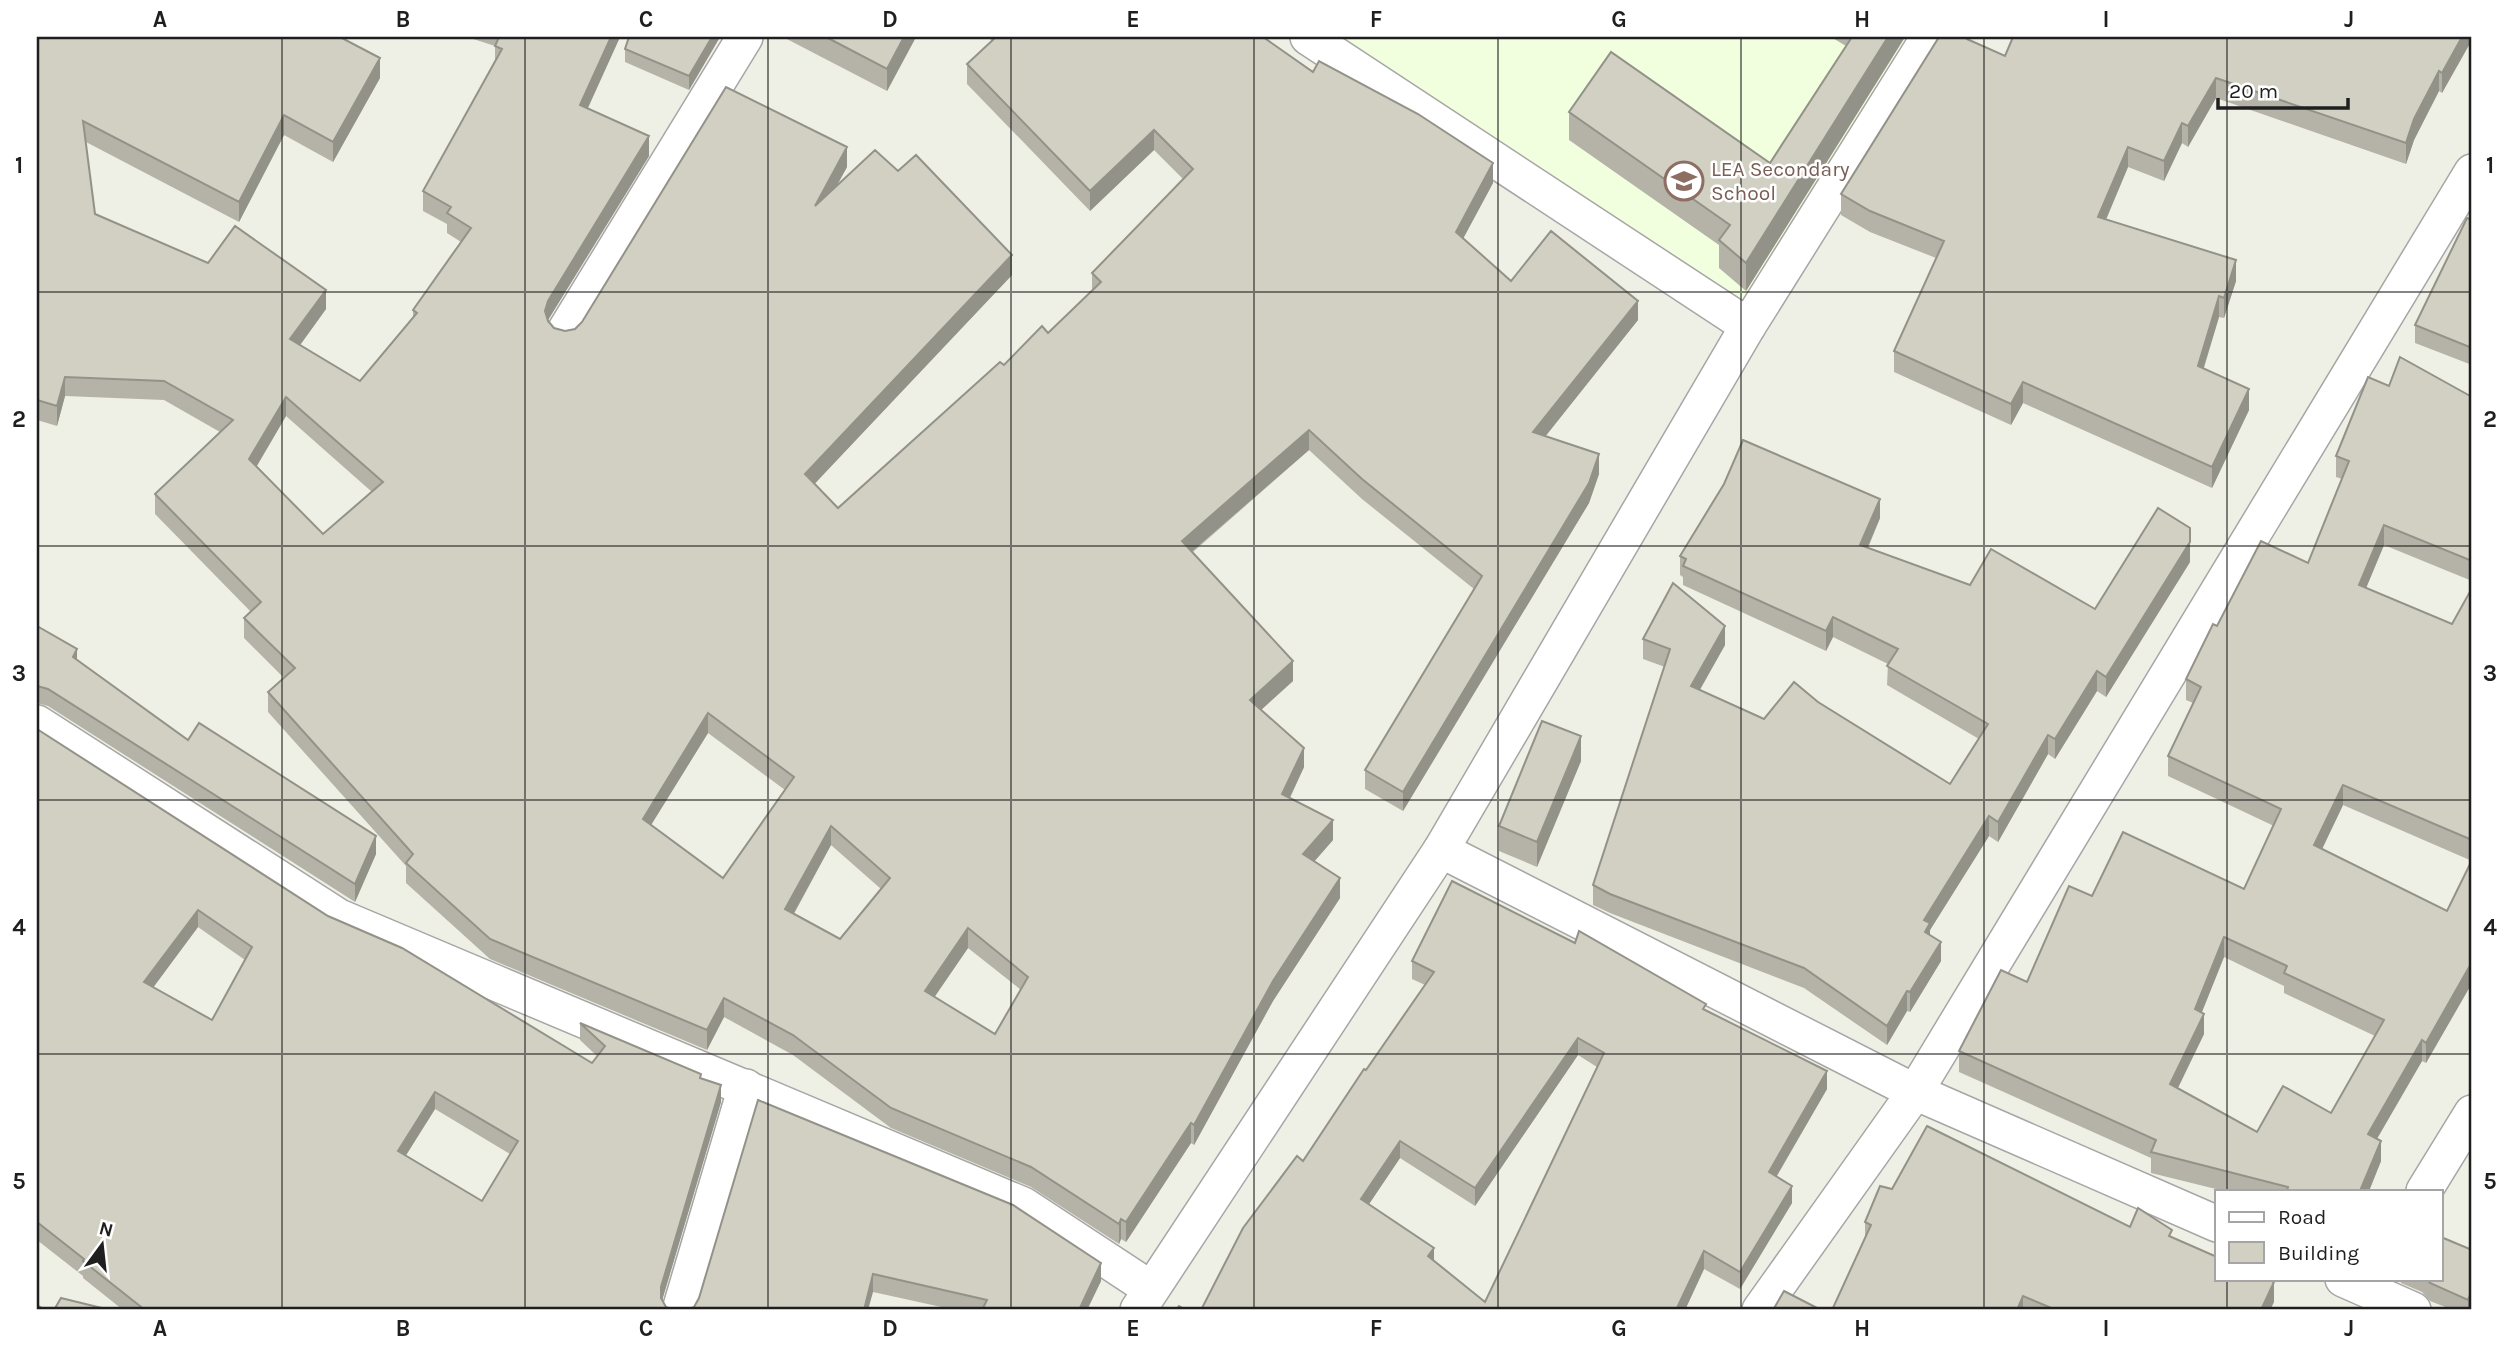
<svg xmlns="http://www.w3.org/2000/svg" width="2509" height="1347" font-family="Karla,sans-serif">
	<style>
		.education { fill: #f1ffdf }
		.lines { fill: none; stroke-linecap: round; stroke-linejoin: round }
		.minor-casing { stroke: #a6a6a6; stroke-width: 38 }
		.minor { stroke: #fff; stroke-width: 35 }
		.wall { fill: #b5b3a7; fill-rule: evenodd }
		.shaded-wall { fill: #939288 }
		.building { fill: #d2d0c2; stroke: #939288; stroke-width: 2; fill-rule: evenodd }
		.grid { fill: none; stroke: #1f1f1f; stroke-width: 2; stroke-opacity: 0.55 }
		.labels { text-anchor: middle; stroke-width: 5; stroke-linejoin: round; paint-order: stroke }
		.education-label { font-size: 21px; fill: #785e54; stroke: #fff; text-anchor: start }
		.neatline { fill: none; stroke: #1f1f1f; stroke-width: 2.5 }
		.grid-label { font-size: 23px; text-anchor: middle; font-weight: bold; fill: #1f1f1f }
	</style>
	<rect width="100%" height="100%" fill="#eff0e5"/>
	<path class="education" d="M1313,37H1929L1748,326Z"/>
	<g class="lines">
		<defs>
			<g id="minor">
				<path d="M1308,37L1748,326"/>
				<path d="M565,331L745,37"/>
				<path d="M37,723L339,917L1023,1205L1151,1289"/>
				<path d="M1441,850L1915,1092L2217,1224"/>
				<path d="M2424,1191L2472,1113"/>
				<path d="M2343,1279L2413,1310"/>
				<path d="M680,1310L746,1087"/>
				<path d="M1138,1310L1441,850L1748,326L1929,37"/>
				<path d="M1760,1310L1915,1092L2472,172"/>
			</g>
		</defs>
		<use href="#minor" class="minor-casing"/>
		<use href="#minor" class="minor"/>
	</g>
	<g class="wall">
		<path d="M37,37L380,78L333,162L284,135L239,222L86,142L95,214L208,263L326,309L300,345L360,381L413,318V310L461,242L447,233V224L423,211V191L495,60V46L467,37H620L588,108L649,156L548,320L554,328L565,331L575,329L847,167L836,186L1012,275L814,484L838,508L1004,365L1048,333L1092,290V273L1183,179L1154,150L1090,211L967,84V64L992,41L988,37H1263L1313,72L1493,183L1463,238L1511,281L1638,320L1545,436L1599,474L1589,503L1403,811L1365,789V770L1474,589L1362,499L1309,450L1193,552L1293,681L1261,710L1304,767L1290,798L1333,840L1314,862L1340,898L1273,1001L1194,1145L1191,1143L1126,1242L1121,1239L1119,1244L1031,1187L891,1128L793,1055L724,1017L707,1050L490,959L406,883V866L268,712V692L284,678L244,638V618L251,612L155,514V494L220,432L164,400L65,396L57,426L37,420ZM286,416L372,492L323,534L257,466ZM708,733L785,790L723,878L651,825ZM831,845L881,889L840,939L794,914ZM968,948L1021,990L995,1034L934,997Z"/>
		<path d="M629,37H720L689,90L625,62V49Z"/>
		<path d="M783,37H916L887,91Z"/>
		<path d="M1831,37H1905L1746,291L1719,268V245L1569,140V112L1770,163L1846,46Z"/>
		<path d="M2472,37L2442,93L2439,91L2414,140L2406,164L2216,98L2188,147L2182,143L2164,181L2128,167L2106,220L2236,281L2224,318L2219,317L2204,368L2249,410L2212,488L2023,403L2011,425L1894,372V351L1936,258L1870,232L1841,215V194L1967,39L2005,56Z"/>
		<path d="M2472,220V365L2415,343V325Z"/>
		<path d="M2389,386L2472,397V581L2384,545L2366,588L2452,624L2472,588V983L2426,1063L2422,1061L2377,1139L2381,1161L2369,1191H2224L2151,1173V1158L1959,1072V1051L2027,982L2092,896L2244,889L2274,826L2168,776V756L2193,703L2186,700V679L2217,626L2308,563L2342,479L2336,477V456ZM2343,805L2472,861L2447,911L2322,849ZM2224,957L2284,986V993L2375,1036L2331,1113L2257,1132L2178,1088L2204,1034L2202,1012Z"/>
		<path d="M1880,518L1868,548L1970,585L2095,609L2190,562L2106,697L2097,691L2055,759L2048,754L1998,842L1989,836L1930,930V935L1941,961L1910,1012L1907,1011L1887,1045L1804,988L1610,913L1593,905V885L1665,667L1643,659V639L1725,645L1700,690L1764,719L1818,702L1950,784L1979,739L1887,685L1888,664L1833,637L1826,651L1683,585V577L1680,575V556Z"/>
		<path d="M37,626L77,661L188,740L376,854L355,902L48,706L37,703Z"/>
		<path d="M37,729L328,916L592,1063L597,1056L580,1040V1023L701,1078L721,1102L662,1300L666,1307L672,1310H123L83,1278V1276L37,1240ZM198,927L245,960L212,1020L153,987ZM435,1109L510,1154L482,1201L406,1155Z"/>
		<path d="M1581,761L1537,867L1499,851V826Z"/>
		<path d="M1412,961L1706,1011L1827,1089L1777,1176L1792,1203L1740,1289L1704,1269L1685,1310H1201L1425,985L1412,979ZM1578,1055L1597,1067L1485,1302L1434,1261L1369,1204L1400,1158L1475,1206Z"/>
		<path d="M758,1100L1101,1281L1087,1310H955L873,1292L694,1307L699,1298Z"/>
		<path d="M1892,1189L2130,1227L2172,1237L2274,1302L2270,1310H1832L1865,1239V1222Z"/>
		<path d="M2441,1237L2472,1306L2471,1310H2453L2430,1301L2422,1292L2401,1283V1279H2441Z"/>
	</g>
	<g class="shaded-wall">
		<path d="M611,37H620L580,125V105Z"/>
		<path d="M712,37H720L689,90V76Z"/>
		<path d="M904,37H916L887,91V69Z"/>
		<path d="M1888,37H1905L1746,291V263Z"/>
		<path d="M2462,37H2472V40L2442,93V73Z"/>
		<path d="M380,58V78L333,162V142Z"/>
		<path d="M2439,71V91L2414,140L2406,164V143L2414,119Z"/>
		<path d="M2216,78V98L2188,147V126Z"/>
		<path d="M284,115V135L239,222V202Z"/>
		<path d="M2182,123V143L2164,181V161Z"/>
		<path d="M1154,130V150L1090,211V191Z"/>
		<path d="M649,136V156L548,320L545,311L548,301Z"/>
		<path d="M847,147V167L815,226V206Z"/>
		<path d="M2128,147V167L2098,238V217Z"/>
		<path d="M1493,163V183L1456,252V232Z"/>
		<path d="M1012,255V275L805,494V474Z"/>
		<path d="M2236,260V281L2224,318V298Z"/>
		<path d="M326,290V309L290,359V339Z"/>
		<path d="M2219,296V317L2198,386V366Z"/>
		<path d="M1638,301V320L1533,452V432Z"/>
		<path d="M65,377V396L57,426V406Z"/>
		<path d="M2023,382V403L2011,425V404Z"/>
		<path d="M2249,389V410L2212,488V467Z"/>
		<path d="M286,397V416L249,479V459Z"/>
		<path d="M1309,430V450L1182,560V541Z"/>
		<path d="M1599,454V474L1589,503L1403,811V792Z"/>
		<path d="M1880,499V518L1860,565V545Z"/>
		<path d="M2384,525V545L2359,605V585Z"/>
		<path d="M2190,542V562L2106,697V677Z"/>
		<path d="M1833,617V637L1826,651V631Z"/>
		<path d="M1725,626V645L1691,705V686Z"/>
		<path d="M77,649V666L73,657Z"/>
		<path d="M1293,661V681L1250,720V700Z"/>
		<path d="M2097,671V691L2055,759V739Z"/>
		<path d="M708,713V733L643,838V819Z"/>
		<path d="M2048,735V754L1998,842V822Z"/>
		<path d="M1581,736V761L1537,867V842Z"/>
		<path d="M1304,748V767L1282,814V794Z"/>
		<path d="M2343,785V805L2314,866V845Z"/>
		<path d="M1989,816V836L1930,930V943L1925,952L1924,920Z"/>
		<path d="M1333,820V840L1303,874V854Z"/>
		<path d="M831,826V845L785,929V909Z"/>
		<path d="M376,836V854L355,902V884Z"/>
		<path d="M1340,878V898L1273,1001L1194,1145V1125L1273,981Z"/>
		<path d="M198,910V927L144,1000V982Z"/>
		<path d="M968,928V948L925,1011V991Z"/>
		<path d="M2224,937V957L2195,1029V1009Z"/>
		<path d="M1941,942V961L1910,1012V992Z"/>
		<path d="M2472,962V983L2426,1063V1043Z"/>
		<path d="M1907,991V1011L1887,1045V1026Z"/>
		<path d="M724,998V1017L707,1050V1030Z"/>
		<path d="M2204,1014V1034L2170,1104V1084Z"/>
		<path d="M1578,1038V1055L1475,1206V1188Z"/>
		<path d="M2422,1040V1061L2368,1154V1134Z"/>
		<path d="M1827,1071V1089L1769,1189V1172Z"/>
		<path d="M721,1085V1102L661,1304V1287Z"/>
		<path d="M435,1092V1109L398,1168V1151Z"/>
		<path d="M1191,1123V1143L1126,1242V1222Z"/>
		<path d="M1400,1141V1158L1361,1216V1199Z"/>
		<path d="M2381,1141V1161L2369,1191H2360Z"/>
		<path d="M1792,1186V1203L1740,1289V1272Z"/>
		<path d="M1121,1219V1239L1119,1244V1224Z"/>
		<path d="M1434,1248V1266L1428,1256Z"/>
		<path d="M1704,1251V1269L1685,1310H1676Z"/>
		<path d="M1101,1263V1281L1087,1310H1079Z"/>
		<path d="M873,1274V1292L868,1310H864Z"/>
		<path d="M2274,1282V1302L2270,1310H2261Z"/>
		<path d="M2472,1289V1306L2471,1310H2468V1300Z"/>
		<path d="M2023,1296V1310H2017Z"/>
	</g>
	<g class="building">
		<path d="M37,37H340L380,58L333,142L284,115L239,202L83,121L95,214L208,263L235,226L326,290L290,339L360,381L417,313L413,310L471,228L447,213L451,207L423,191L502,49L495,46L499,37H611L580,105L649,136L548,301L545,311L548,321L554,328L565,331L575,329L582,322L726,87L847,147L815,206L875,150L898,171L916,155L1012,255L805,474L838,508L1000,362L1004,365L1042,326L1048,333L1101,282L1092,273L1193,169L1154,130L1090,191L967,64L996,37H1263L1313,72L1319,61L1418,114L1493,163L1456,232L1511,281L1551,231L1638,301L1533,432L1599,454L1589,483L1403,792L1365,770L1482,576L1362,479L1309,430L1182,541L1293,661L1250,700L1304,748L1282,794L1333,820L1303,854L1340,878L1273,981L1194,1125L1191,1123L1126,1222L1121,1219L1119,1224L1031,1167L891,1108L793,1035L724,998L707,1030L490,939L406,863L413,854L268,692L295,668L244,618L261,602L155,494L233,420L164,381L65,377L57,406L37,400ZM286,397L383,482L323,534L249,459ZM708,713L794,777L723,878L643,819ZM831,826L890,878L840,939L785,909ZM968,928L1028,977L995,1034L925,991Z"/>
		<path d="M629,37H712L689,76L625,49Z"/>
		<path d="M826,37H904L887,69Z"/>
		<path d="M1852,37H1888L1746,263L1719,240L1730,225L1569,112L1611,52L1770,163Z"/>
		<path d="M1939,37H1964L1967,39L2005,56L2013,37H2462L2442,73L2439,71L2414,119L2406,143L2216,78L2188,126L2182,123L2164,161L2128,147L2098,217L2236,260L2224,298L2219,296L2198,366L2249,389L2212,467L2023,382L2011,404L1894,351L1944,241L1870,211L1841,194Z"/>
		<path d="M2467,218L2472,220V348L2415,325Z"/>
		<path d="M2400,357L2472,397V561L2384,525L2359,585L2452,624L2472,588V840L2343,785L2314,845L2447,911L2472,860V962L2426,1043L2422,1040L2368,1134L2381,1141L2360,1191H2287L2288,1187L2151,1152L2156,1140L1959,1051L2001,970L2027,982L2069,886L2092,896L2123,832L2244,889L2281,809L2168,756L2201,687L2186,679L2213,624L2217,626L2261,541L2308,563L2349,461L2336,456L2368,377L2389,386ZM2224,937L2287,966L2284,973L2384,1020L2331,1113L2283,1086L2257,1132L2170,1084L2204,1014L2195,1009Z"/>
		<path d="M1743,440L1880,499L1860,545L1970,585L1991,549L2095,609L2158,508L2190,528V542L2106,677L2097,671L2055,739L2048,735L1998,822L1989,816L1924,920L1930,923L1925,932L1941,942L1910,992L1907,991L1887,1026L1804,968L1610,894L1593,885L1670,649L1643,639L1673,583L1725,626L1691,686L1764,719L1794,682L1818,702L1950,784L1988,724L1887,666L1898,649L1833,617L1826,631L1683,566L1686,559L1680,556L1724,484Z"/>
		<path d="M37,626L77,649L73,657L188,740L199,723L376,836L355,884L48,689L37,686Z"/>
		<path d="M1542,721L1581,736L1537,842L1499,826Z"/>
		<path d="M37,729L328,916L402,948L592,1063L605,1046L580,1023L701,1074L700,1078L721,1085L661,1287V1298L666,1307L672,1310H145L83,1261L84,1259L37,1222ZM198,910L252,947L212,1020L144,982ZM435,1092L518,1141L482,1201L398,1151Z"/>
		<path d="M1452,881L1575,943L1579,931L1706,1004L1703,1009L1827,1071L1769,1172L1792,1186L1740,1272L1704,1251L1676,1310H1201L1243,1228L1297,1156L1303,1161L1364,1069L1366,1070L1434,972L1412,961ZM1578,1038L1604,1053L1485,1302L1428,1256L1434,1248L1361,1199L1400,1141L1475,1188Z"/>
		<path d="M758,1100L1013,1205L1101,1263L1079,1310H982L987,1300L873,1274L864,1310H688L694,1307L699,1298Z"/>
		<path d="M1927,1126L2130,1227L2138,1208L2172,1230L2169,1236L2217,1257V1279H2267L2274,1282L2261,1310H2056L2023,1296L2017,1310H1832L1871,1225L1865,1222L1880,1186L1892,1189Z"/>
		<path d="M2441,1237L2472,1250V1289L2468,1300L2430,1283L2426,1279H2441Z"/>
		<path d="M1784,1291L1821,1310H1773Z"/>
		<path d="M61,1298L110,1310H54Z"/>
		<path d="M37,1305L45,1310H37Z"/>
		<path d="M1179,1306L1186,1310H1176Z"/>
	</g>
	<path class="grid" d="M282,37V1310M525,37V1310M768,37V1310M1011,37V1310M1254,37V1310M1498,37V1310M1741,37V1310M1984,37V1310M2227,37V1191M37,292H2472M37,546H2472M37,800H2472M37,1054H2472M2227,1279V1310"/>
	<defs>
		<symbol id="school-ring" viewBox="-11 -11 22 22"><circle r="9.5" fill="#fff" stroke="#8d6e63" stroke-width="1.5"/><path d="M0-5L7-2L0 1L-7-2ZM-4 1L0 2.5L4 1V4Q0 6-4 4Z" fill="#8d6e63"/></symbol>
	</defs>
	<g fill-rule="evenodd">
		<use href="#school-ring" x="1662" y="159" width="44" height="44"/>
	</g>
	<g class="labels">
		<g class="education-label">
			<text x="1711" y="176">LEA Secondary<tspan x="1711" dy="24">School</tspan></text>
		</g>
	</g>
	<rect width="2509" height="1347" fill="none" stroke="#ffffff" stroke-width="77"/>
	<rect x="2215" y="1190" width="228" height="91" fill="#ffffff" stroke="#a5a5a5" stroke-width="2"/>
	<rect x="2229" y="1212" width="35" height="10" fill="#ffffff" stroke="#a5a5a5" stroke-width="2"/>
	<text x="2278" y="1224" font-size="21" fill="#1f1f1f">Road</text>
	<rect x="2229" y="1242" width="35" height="21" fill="#d2d0c2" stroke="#a5a5a5" stroke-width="2"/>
	<text x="2278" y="1260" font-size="21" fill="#1f1f1f">Building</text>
	<g transform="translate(102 1245) rotate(15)" stroke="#ffffff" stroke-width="5" paint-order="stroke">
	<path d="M0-5L12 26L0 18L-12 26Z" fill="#1f1f1f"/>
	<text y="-10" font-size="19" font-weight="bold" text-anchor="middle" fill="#1f1f1f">N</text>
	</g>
	<path d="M2218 98v10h130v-10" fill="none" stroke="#1f1f1f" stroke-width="3.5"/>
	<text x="2229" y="98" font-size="21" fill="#1f1f1f" stroke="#ffffff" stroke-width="5" paint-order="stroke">20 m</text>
	<rect x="38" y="38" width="2432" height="1270" class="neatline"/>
	<g class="grid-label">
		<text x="160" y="27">A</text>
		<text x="403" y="27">B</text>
		<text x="646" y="27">C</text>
		<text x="890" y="27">D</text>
		<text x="1133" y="27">E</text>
		<text x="1376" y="27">F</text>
		<text x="1619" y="27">G</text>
		<text x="1862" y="27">H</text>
		<text x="2106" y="27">I</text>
		<text x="2349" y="27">J</text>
		<text x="19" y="173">1</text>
		<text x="2490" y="173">1</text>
		<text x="19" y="427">2</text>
		<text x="2490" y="427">2</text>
		<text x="19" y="681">3</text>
		<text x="2490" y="681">3</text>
		<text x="19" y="935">4</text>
		<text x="2490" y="935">4</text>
		<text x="19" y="1189">5</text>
		<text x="2490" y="1189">5</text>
		<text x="160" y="1336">A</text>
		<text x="403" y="1336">B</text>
		<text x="646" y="1336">C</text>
		<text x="890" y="1336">D</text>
		<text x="1133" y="1336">E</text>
		<text x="1376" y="1336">F</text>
		<text x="1619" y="1336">G</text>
		<text x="1862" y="1336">H</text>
		<text x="2106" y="1336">I</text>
		<text x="2349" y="1336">J</text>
	</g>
</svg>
